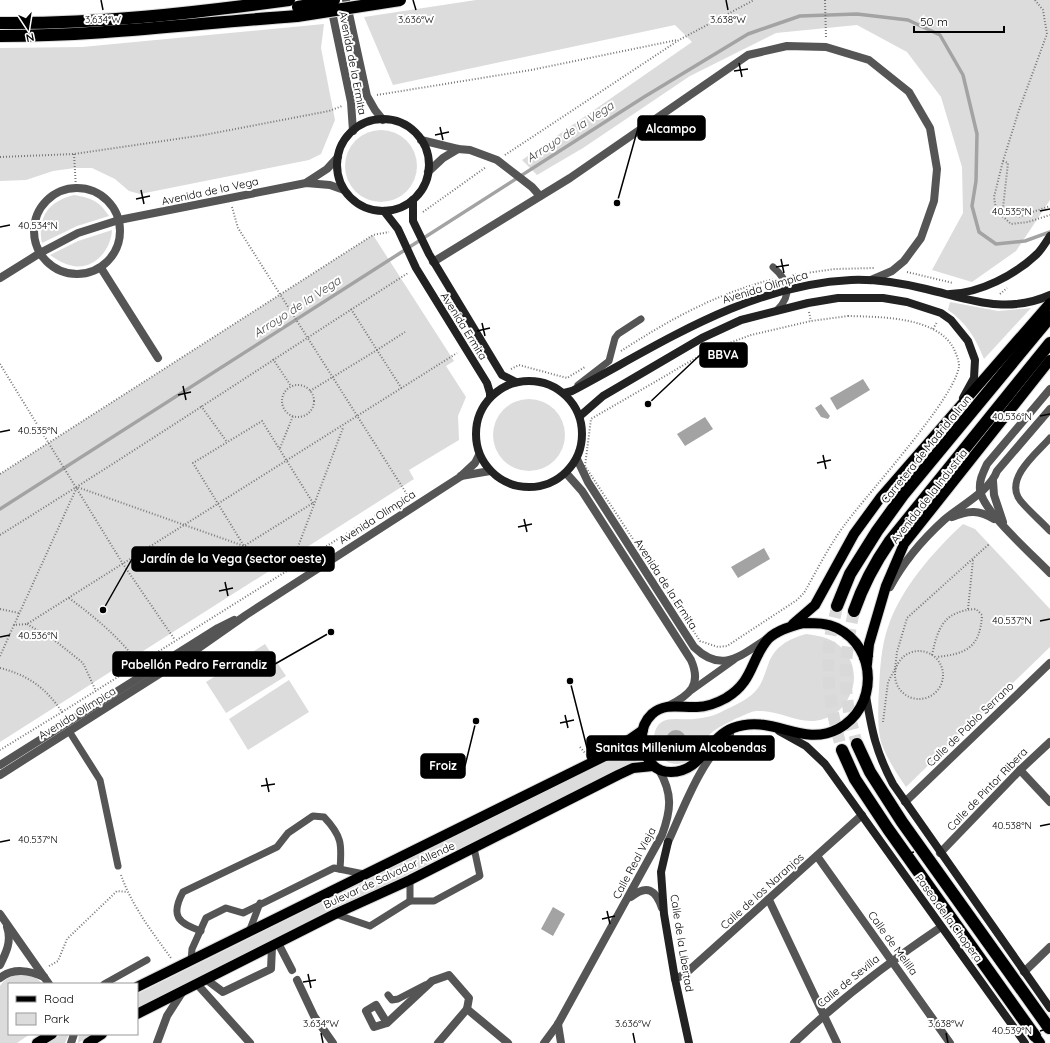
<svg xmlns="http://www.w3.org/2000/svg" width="1050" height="1043" font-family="Quicksand,sans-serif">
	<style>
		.green { fill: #dcdcdc }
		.water { fill: #a3a3a3 }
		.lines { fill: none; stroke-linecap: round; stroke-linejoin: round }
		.stream { stroke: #a3a3a3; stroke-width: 3.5 }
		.highway-tunnel { stroke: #d9d9d9; stroke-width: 12; stroke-dasharray: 12 6; stroke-linecap: butt }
		.primary-casing { stroke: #dbdbdb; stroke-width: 12 }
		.highway-casing { stroke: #dbdbdb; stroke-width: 14 }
		.path { stroke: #777; stroke-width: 2; stroke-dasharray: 1 2; stroke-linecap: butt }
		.lane { stroke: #555; stroke-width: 7 }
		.street { stroke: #555; stroke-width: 8 }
		.secondary { stroke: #222; stroke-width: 8 }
		.primary { stroke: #000; stroke-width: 10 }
		.highway { stroke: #000; stroke-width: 12 }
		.highway-bridge-casing { stroke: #dbdbdb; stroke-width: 14; stroke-linecap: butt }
		.highway-bridge { stroke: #000; stroke-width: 12 }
		.ticks { fill: none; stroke: #000; stroke-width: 1.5 }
		.labels { text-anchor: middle; stroke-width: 4; stroke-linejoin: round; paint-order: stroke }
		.street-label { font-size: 11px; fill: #000; stroke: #fff }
		.water-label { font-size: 12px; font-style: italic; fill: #444; stroke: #fff }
		.ticks-label { font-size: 10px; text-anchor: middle; fill: #000; stroke: #fff; stroke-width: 4; stroke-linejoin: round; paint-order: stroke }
		.leader { fill: none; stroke: #000; stroke-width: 1.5 }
		.callout-dot { fill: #000; stroke: #fff; stroke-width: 1.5 }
		.callout { fill: #000; stroke: #000; stroke-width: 1.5 }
		.callout-label { font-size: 12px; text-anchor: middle; font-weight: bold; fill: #fff }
	</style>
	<rect width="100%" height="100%" fill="#fff"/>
	<g class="green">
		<path d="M476,0H1050V200L1016,251L972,282L932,270L963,213L962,167L941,97L907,52L857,25L776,33L690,76L583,148L537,175L522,160L692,42L675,25L393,85L364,17Z"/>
		<path d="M324,24L321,48L335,120L321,154L309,160L140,194L129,191L115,179L92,168H75L53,171L26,180L0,181V48L82,47Z"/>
		<circle cx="381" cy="166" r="36"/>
		<path d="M74,195C92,198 99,201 109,216L77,226L42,243C37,217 49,201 74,195Z"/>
		<path d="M112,230C111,250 94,270 73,266C64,264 57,260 50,255L78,241Z"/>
		<path d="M373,235L454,361L446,366L466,397L458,416L459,440L409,470L414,479L0,742V474Z"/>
		<path d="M950,302L998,311L1031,308L984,359C976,339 966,322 948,310Z"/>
		<circle cx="529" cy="435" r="36"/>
		<path d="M963,524L975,529L1050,609V647L906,787C897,774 888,760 882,745C877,730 878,706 879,690C880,669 881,647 888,627C901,588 933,552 963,524Z"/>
		<path d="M806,634C821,636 833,638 844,650C852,659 856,674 853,686C850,698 843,709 833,715C803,731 786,710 757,711C751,711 743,716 737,718C728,723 717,727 709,735C698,747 695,763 677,764C672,764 666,762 663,759C657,754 653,746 654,738C656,712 679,721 694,719C705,718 714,716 723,711C735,705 750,699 758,688C763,681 765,673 768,665C774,647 788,639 806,634Z"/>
		<path d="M265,644L286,676L226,713L206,682Z"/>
		<path d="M289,680L309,712L248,750L229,719Z"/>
		<path d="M633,746L637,761L137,1008V994L623,753Z"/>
		<path d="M22,974L35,977L43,984H9V1034H30L17,1043H0V986C5,978 13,975 22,974Z"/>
		<path d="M61,1034H69L65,1043H47Z"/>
		<path d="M79,1034H93L78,1043Z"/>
	</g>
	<g class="water">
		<path d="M863,379L870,390L837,410L830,398Z"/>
		<path d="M821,404L830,416L828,419L821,417L815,408Z"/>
		<path d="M705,417L713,429L685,446L677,434Z"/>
		<path d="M764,548L770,559L738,578L731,567Z"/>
		<circle cx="676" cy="740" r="10"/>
		<path d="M553,907L565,914L553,936L541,929Z"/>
	</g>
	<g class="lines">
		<path class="stream" d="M0,509L644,97L748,34L800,16L857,14L908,20L940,35L963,75L977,134L976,181L972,206L979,232L996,244L1025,241L1050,232"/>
		<g class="highway-tunnel">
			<path d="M837,606C835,619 830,633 829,646C826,682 832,715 842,750"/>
			<path d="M854,611C843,663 842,693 857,744"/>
		</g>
		<defs>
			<g id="primary">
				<path d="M804,623C816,623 827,623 837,628C878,648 878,708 838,729C802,748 772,713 733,728C707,738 702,772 671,772C663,772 657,770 652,764C639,750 638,727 652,714C665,702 682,708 697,707C707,707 717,703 726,698C754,681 750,660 768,639C777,630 792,626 804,623Z"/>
				<path d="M793,624L815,605L854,534L881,497L1050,303"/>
				<path d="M867,664L869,644L886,586L904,544L1050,360"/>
				<path d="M137,987L607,755L643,730"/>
				<path d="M137,1014L335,914L410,880L618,775L633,768L653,766"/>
				<path d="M1035,1036L1040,1043"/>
				<path d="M37,1043L52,1034"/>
				<path d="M88,1043L102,1034"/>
			</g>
			<g id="highway">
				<path d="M0,23C97,24 193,13 289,0"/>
				<path d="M0,36C100,36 198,23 297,16"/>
				<path d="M837,606L850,574L877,531L903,495L1050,317"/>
				<path d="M854,611C863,585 874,564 890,541L1050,343"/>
				<path d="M857,744L870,772L902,822L1049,1028"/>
				<path d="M842,750L855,779L888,829L1035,1036"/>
			</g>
		</defs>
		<use href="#primary" class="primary-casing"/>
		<use href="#highway" class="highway-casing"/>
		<g class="path">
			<path d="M825,0L826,38"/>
			<path d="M1035,0L1043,10L1047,34L1019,110L1003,161L994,197L996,210L1011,224L1028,222L1050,215"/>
			<path d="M377,95L531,70L677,40"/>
			<path d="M74,154L76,188"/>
			<path d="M505,155L679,40L754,0"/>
			<path d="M0,157L74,154L204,135L329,111L342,106"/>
			<path d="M1003,161L1008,163L1003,208L1018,217L1050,206"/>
			<path d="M232,207L238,228L408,496"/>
			<path d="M423,212L486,167"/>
			<path d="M907,272L953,283"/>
			<path d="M792,275L835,269L874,268"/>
			<path d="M1000,294L1007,288"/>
			<path d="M351,309L377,350L405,332"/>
			<path d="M809,312L811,321"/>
			<path d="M848,316C879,317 937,316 954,349C956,354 959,360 959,366C956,397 869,492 846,523C830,544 817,570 804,593L797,600L727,646L718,647L700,641L585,466L591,419L708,351L751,335L811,321Z"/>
			<path d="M933,329L937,322"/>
			<path d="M621,351C669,320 717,293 774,279"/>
			<path d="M273,359L291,386"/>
			<path d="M0,364L123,564L175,640"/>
			<path d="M511,369L519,365L567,378L585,367"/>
			<circle cx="298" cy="401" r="16"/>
			<path d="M310,391L377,350L402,389"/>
			<path d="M201,406L227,442"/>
			<path d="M280,448L293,416"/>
			<path d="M0,474L373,235L389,232"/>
			<path d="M313,503L262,421L193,463L244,546L313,503H314"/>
			<path d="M0,535C137,450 272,360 408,273"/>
			<path d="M69,598C96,618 119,637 139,664"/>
			<path d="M0,609L19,613"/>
			<path d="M968,609L973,560"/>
			<path d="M27,624L58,643L83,663L96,691"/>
			<path d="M14,625L77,487L244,546L290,568L343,428"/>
			<circle cx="919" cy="675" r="24"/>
			<path d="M932,655C938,627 944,611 976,609L982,615C980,648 966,654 936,657"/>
			<path d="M0,656L14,625L27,624L457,353"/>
			<path d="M0,668C28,675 46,688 62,712L0,750"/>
			<path d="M62,712L408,495"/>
			<path d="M883,722L888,682L895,669L897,652L907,618L988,545L987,543"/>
			<path d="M580,747L586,754"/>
			<path d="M121,875C132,906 152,932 171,958"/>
			<path d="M49,966L58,961L67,939L117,891L127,892"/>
		</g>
		<g class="lane">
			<path d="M773,267C788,280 793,295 777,310"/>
			<path d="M578,385L609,361L615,338L618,334L641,319"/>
			<path d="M1050,438C1038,452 1007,476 1018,497C1022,505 1043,523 1050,531"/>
			<path d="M692,690L734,660"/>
			<path d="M69,731L100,780L118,866"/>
			<path d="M410,880V901"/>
			<path d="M335,914L370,926L410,901H434L480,876L474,848"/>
			<path d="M201,931C178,923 170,916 183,892L277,847L288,833L313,816L324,817C342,836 342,844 340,869"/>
			<path d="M249,932L260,903"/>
			<path d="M191,961L192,949L206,918L226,908L243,913L334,868L364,874"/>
			<path d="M104,984L147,960"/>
			<path d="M388,995L392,1000L398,999L425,985"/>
		</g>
		<g class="street">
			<path d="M346,0L367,96L375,110L383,120"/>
			<path d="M331,7L351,102L353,131"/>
			<path d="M421,140L458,149L470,150L497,160L532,187L540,196"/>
			<path d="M428,172L443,158L458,149"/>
			<path d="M307,182L327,169L338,157"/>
			<circle cx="77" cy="231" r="43"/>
			<path d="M433,262L570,178L748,55L787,46L826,47L869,60L909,92L930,128L937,169L934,201L921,238L904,261L892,271L871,280"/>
			<path d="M101,268L158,358"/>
			<path d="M0,278L40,253L78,233L119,220L306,183L330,185L344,190"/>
			<path d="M1050,389L987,464C983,473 979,480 980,490C982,511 1034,556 1050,573"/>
			<path d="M577,459L588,482L694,647C722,674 740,656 765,640"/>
			<path d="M566,473L582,491L691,660C702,685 690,695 668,706"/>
			<path d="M461,476L490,471"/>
			<path d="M993,481L994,495L1003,522"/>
			<path d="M952,517C969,510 979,510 994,519"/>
			<path d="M890,587C904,561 922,540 944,520C960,506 990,491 997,471L1050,409"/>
			<path d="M0,765L218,628L234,620"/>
			<path d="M1020,770L1050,802"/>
			<path d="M0,775L186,657L246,615L460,477L475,463L479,455"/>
			<path d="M905,802L1050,663"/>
			<path d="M668,842C685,805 700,762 730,734"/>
			<path d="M940,853L1020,770L1050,742"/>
			<path d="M817,856L950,1043"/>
			<path d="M631,897C647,884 656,890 662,908"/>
			<path d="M769,900L837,1043"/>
			<path d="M0,914L49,984"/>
			<path d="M278,943L292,970"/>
			<path d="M0,965C6,953 12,941 7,927"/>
			<path d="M1024,972L1050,947"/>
			<path d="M0,978C14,967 30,971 44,977"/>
			<path d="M675,979L685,974L862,815"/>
			<path d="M207,980L223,992L271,969L272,947"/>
			<path d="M297,980L314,1016L333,1043"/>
			<path d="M197,984L250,1043"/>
			<path d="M467,1009L508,1043"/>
			<path d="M387,1023L376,1005L366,1011L374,1027L387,1023L432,981L449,975L469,998L467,1009"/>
			<path d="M558,1024L561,1043"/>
			<path d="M71,1043L74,1034"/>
			<path d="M157,1043L167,1016L183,991"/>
			<path d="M438,1043L467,1009"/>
			<path d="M544,1043L558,1024L662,835C671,810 673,794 659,770"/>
			<path d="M794,1043C839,1000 889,962 941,927"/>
		</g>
		<g class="secondary">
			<circle cx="383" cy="165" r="46"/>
			<path d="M413,200V221L429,254L502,375L516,382"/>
			<path d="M384,211L398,229L416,268L487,383L490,393V397"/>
			<path d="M950,294C980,293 1015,275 1037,254C1042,249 1046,242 1050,236"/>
			<circle cx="529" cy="434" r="53"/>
			<path d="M564,393L572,391C661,344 747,285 851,280C876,279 901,283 926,289C969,299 1006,315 1050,295"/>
			<path d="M580,416L603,396L702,338L741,320L808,303L838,298H883L907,302L941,313L951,320L968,341L975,360L974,378L963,398"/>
			<path d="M866,696C872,732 876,752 893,784L1050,1008"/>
			<path d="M779,731L806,746L825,764L1025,1043"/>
			<path d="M668,842L661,872L664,914L675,979L689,1043"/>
		</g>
		<use href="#primary" class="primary"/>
		<use href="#highway" class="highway"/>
		<defs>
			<g id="highway-bridge">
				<path d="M298,7L334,0"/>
				<path d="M297,16L400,0"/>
			</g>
		</defs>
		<use href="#highway-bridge" class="highway-bridge-casing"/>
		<use href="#highway-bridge" class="highway-bridge"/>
	</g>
	<path class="ticks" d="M101,0L103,10M413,0L416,10M726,0L728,10M739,63L742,77M734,71L748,69M440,127L443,140M435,135L449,132M141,190L144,204M136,199L150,196M1040,211L1050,209M0,227L10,225M781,259L784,273M776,267L789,265M482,323L485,336M477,331L490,328M183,386L186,400M178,395L191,392M1040,416L1050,414M0,432L10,430M823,455L826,469M817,463L831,460M524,519L527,532M518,527L532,524M225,582L228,596M219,591L233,588M1040,621L1050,619M0,637L10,635M864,651L867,665M859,659L873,656M565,715L568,728M560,723L574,720M266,778L269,792M261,786L275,784M1040,826L1050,824M0,842L10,840M906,847L909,861M901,855L914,852M607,911L610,924M602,919L615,916M308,974L311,988M303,982L316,980M1040,1031L1050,1028M321,1033L323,1043M633,1033L635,1043M946,1033L948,1043"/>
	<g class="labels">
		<g class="street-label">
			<text transform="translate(353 63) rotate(79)" y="4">Avenida de la Ermita</text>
			<text transform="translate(210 191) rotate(-12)" y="4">Avenida de la Vega</text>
			<text transform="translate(765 287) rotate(-17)" y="4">Avenida Olímpica</text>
			<text transform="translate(464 326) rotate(58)" y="4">Avenida Ermita</text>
			<text transform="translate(926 449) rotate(-51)" y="4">Carretera de Madrid a Irun</text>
			<text transform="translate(929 496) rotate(-52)" y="4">Avenida de la Industria</text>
			<text transform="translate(377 517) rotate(-33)" y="4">Avenida Olímpica</text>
			<text transform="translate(666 584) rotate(57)" y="4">Avenida de la Ermita</text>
			<text transform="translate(77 713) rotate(-32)" y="4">Avenida Olímpica</text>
			<text transform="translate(970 724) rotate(-44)" y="4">Calle de Pablo Serrano</text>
			<text transform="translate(987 789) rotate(-46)" y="4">Calle de Pintor Ribera</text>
			<text transform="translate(634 863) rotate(-62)" y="4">Calle Real Vieja</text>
			<text transform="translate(389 875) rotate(-25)" y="4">Bulevar de Salvador Allende</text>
			<text transform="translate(762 891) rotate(-42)" y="4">Calle de los Naranjos</text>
			<text transform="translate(949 918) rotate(54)" y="4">Paseo de la Chopera</text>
			<text transform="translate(682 943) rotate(81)" y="4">Calle de la Libertad</text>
			<text transform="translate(893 943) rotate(54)" y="4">Calle de Melilla</text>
			<text transform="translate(848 981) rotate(-39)" y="4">Calle de Sevilla</text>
		</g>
		<g class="water-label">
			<text transform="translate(570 132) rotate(-33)" y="4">Arroyo de la Vega</text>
			<text transform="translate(297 307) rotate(-33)" y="4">Arroyo de la Vega</text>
		</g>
	</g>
	<g class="ticks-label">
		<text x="103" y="23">3.634°W</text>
		<text x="416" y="23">3.636°W</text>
		<text x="728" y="23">3.638°W</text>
		<text x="1012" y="215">40.535°N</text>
		<text x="38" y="229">40.534°N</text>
		<text x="1012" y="420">40.536°N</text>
		<text x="38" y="434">40.535°N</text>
		<text x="1012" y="624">40.537°N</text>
		<text x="38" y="639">40.536°N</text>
		<text x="1012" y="829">40.538°N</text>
		<text x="38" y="843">40.537°N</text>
		<text x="321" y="1027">3.634°W</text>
		<text x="633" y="1027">3.636°W</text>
		<text x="946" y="1027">3.638°W</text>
		<text x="1012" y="1034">40.539°N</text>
	</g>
	<path class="leader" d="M617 203L638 128M648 404L700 355M103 610L132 559M331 632L275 664M570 681L587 748M476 721L465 766"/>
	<g class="callout-dot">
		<circle cx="617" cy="203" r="4"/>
		<circle cx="648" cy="404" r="4"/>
		<circle cx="103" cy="610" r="4"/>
		<circle cx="331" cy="632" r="4"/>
		<circle cx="570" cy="681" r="4"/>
		<circle cx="476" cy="721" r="4"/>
	</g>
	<g class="callout">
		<rect x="638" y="116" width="67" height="24" rx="4"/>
		<rect x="700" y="343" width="47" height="24" rx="4"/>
		<rect x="132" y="547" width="202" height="24" rx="4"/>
		<rect x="113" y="652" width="162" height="24" rx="4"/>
		<rect x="587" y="736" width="187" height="24" rx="4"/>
		<rect x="421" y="754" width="44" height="24" rx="4"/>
	</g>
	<g class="callout-label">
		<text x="671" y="133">Alcampo</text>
		<text x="723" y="359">BBVA</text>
		<text x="233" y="563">Jardín de la Vega (sector oeste)</text>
		<text x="194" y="669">Pabellón Pedro Ferrandiz</text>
		<text x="681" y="752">Sanitas Millenium Alcobendas</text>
		<text x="443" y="770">Froiz</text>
	</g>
	<rect x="8" y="983" width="130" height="52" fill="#ffffff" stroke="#999999"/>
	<rect x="16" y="996" width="20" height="6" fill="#000000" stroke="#999999"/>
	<text x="44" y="1003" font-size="12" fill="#000000">Road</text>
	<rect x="16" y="1013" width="20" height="12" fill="#dcdcdc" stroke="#999999"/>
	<text x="44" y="1023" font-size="12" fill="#000000">Park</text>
	<g transform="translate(28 28) rotate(168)" stroke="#ffffff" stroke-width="3" paint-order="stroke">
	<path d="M0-3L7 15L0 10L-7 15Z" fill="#000000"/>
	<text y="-6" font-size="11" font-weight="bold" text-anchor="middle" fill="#000000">N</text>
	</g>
	<path d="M914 26v6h90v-6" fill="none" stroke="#000000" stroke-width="2"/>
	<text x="920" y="26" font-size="12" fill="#000000" stroke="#ffffff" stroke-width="3" paint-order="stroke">50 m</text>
</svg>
